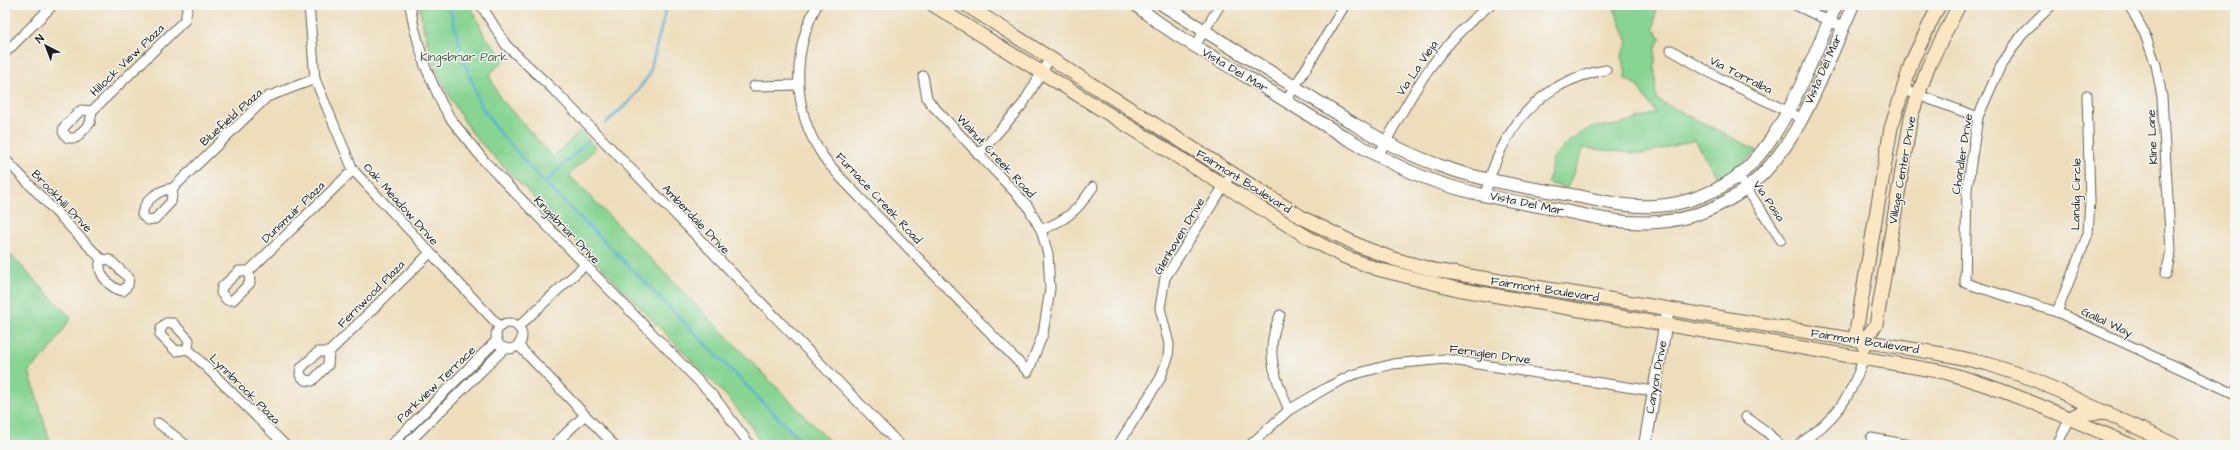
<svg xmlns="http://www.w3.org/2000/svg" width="2240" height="450" font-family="'Architects Daughter',sans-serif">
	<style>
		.green { fill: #87d493; stroke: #527858 }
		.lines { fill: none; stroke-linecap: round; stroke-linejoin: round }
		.stream { stroke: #5eb0d9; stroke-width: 2.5 }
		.minor-casing { stroke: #656054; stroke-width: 11 }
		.tertiary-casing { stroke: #656054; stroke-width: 14 }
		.secondary-casing { stroke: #656054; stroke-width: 15 }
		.minor { stroke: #fff; stroke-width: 9 }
		.tertiary { stroke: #fff; stroke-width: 12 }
		.secondary { stroke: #fbe6c4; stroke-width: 13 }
		.labels { text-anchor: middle; stroke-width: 3; stroke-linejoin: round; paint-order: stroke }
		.park-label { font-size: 12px; fill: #415c46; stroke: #f6f6f2 }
		.street-label { font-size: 12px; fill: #1c1c1c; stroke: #f6f6f2 }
	</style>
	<rect width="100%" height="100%" fill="#f6f6f2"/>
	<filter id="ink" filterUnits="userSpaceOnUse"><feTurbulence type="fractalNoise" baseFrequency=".025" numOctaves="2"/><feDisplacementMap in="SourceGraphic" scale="8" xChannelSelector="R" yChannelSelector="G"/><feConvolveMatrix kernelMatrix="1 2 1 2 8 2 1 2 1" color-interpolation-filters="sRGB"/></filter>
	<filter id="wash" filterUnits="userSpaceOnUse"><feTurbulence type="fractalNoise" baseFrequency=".012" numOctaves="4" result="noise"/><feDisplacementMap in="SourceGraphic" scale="16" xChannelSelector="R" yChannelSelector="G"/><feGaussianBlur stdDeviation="0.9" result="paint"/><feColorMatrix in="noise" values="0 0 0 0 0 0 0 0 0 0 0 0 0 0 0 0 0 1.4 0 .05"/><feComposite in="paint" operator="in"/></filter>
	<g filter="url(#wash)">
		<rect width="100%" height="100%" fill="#edddbb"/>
		<g class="green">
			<path d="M419,5H470L485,36L505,59L489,75L500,98L553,157L580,131L596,148L569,175L833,445H761L751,426L730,400L475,137C445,94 428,58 419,5Z"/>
			<path d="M1629,5H1656L1654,29L1661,38C1651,47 1656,84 1656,99L1758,151L1719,180L1695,140L1642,154L1584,148L1567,188L1548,183L1553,158L1567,143L1591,127L1619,125L1656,113L1636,84L1624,78L1626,72L1621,57L1628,42L1614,8Z"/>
			<path d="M5,249L71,318L49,351L29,371L51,445H5Z"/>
		</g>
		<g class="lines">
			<g class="stream">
				<path d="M449,5L465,64L482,108L499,132L540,178L608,245L805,445"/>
				<path d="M606,123L631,100L649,75L667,5"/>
				<path d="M544,183L587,142"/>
			</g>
		</g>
	</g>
	<g filter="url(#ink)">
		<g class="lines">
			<defs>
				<g id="minor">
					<path d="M309,5L315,79L353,170L500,327"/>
					<path d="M410,5L414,27L425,66L441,102L450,118L485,162L715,398L750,445"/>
					<path d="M481,5L506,45L558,94L900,445"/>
					<path d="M817,5C792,51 792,109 821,153C826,162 834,169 840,177L1028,372L1043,334L1050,289L1048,254L1041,230L1027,205L932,105L927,98L923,76"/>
					<path d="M1795,5L1842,27"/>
					<path d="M2052,5L2024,32L2001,65L1978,117L1967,190L1965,283L2057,312L2235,394"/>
					<path d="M2129,5L2144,32L2156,65L2162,97L2171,251L2166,274"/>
					<path d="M1195,46L1220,5"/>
					<path d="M1671,50L1721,79L1801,118"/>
					<path d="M5,53L53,5"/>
					<path d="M754,86L797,85"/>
					<path d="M1902,89L1978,117"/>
					<path d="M1286,101L1345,5"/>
					<path d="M92,111L81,110L64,127L63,132L68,138H76L90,123L92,111L185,20L188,5"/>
					<path d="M978,155L1023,104L1050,58"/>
					<path d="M1378,156C1412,94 1433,50 1490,5"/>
					<path d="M5,159L101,259L110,260L129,278L128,285L123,291C109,288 96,273 101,259"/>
					<path d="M1738,176L1781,240"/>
					<path d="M173,188L171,202L155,219L147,220L142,214C145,199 159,190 173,188L267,97L315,79"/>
					<path d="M1485,195C1501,130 1538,81 1606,70"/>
					<path d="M1041,230C1068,219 1077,211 1093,187"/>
					<path d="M249,271L250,283L233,300H227L221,293L222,287L239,271H249L353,170"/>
					<path d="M2057,312L2088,234L2090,201L2087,95"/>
					<path d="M1280,315C1264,351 1274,376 1289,410"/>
					<circle cx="509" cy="336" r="13"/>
					<path d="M518,327L585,265"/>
					<path d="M518,345L614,445"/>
					<path d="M188,349L176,351L160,335L161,328L166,323H173L189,340L188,349L285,445"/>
					<path d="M329,352L328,365L312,381L305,380L300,375L301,368L318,352H329L430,253"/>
					<path d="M1746,417L1767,432L1779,445"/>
					<path d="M158,423L186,445"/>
					<path d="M1871,438L1910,445"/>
					<path d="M391,445L497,340"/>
					<path d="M406,445L505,348"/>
					<path d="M554,445L585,415"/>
					<path d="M1118,445L1160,379L1168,358L1169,344L1160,308L1165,278L1227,181"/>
					<path d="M1250,445L1289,410L1328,387L1352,375L1393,364L1445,359L1653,391"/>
					<path d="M1798,445C1835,420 1850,400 1864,357"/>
					<path d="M2057,445L2070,418"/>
				</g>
				<g id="tertiary">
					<path d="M1136,5C1171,35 1213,56 1252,80C1303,111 1354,146 1409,171C1455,192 1506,200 1555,209C1589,216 1623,225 1657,222C1689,220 1721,207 1747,188C1801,146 1825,66 1853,5"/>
					<path d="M1163,5L1354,124C1381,140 1409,155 1438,165C1481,181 1527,187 1571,195C1599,200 1627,208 1655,206C1685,205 1721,191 1744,171C1786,133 1813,57 1836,5"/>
					<path d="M1645,445L1668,309"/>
				</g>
				<g id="secondary">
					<path d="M933,5L1312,240L1345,257L1377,269L1457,289L1944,372C2009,390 2069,418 2130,445"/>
					<path d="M966,5L1303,218L1362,247L1394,259L1434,270L1948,355L1988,364L2033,379L2175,445"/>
					<path d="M1864,340L1856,332L1891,128L1912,61L1939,5"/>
					<path d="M1864,347V340L1876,325L1911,117L1928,67L1959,5"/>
					<path d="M2070,418L2078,414L2107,412"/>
				</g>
			</defs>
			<use href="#minor" class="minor-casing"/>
			<use href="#tertiary" class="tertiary-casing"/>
			<use href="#secondary" class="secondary-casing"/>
			<use href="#minor" class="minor"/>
			<use href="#tertiary" class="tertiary"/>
			<use href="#secondary" class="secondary"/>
		</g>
	</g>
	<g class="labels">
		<g class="park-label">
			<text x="464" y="61">Kingsbriar Park</text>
		</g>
		<g class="street-label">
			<text transform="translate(127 60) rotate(-44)" y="4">Hillock View Plaza</text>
			<text transform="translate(1417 68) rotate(-56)" y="4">Via La Vieja</text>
			<text transform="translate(1823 69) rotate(-66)" y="4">Vista Del Mar</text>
			<text transform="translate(1235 70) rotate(31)" y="4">Vista Del Mar</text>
			<text transform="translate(1741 75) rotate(27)" y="4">Via Torralba</text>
			<text transform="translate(231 117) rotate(-42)" y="4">Bluefield Plaza</text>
			<text transform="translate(2152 137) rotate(-93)" y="4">Kline Lane</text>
			<text transform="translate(1962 154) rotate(-81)" y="4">Chandler Drive</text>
			<text transform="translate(996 156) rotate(47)" y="4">Walnut Creek Road</text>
			<text transform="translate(1902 170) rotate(-80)" y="4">Village Center Drive</text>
			<text transform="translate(1244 181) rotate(32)" y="4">Fairmont Boulevard</text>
			<text transform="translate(2076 194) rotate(-89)" y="4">Landig Circle</text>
			<text transform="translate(879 198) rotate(47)" y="4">Furnace Creek Road</text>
			<text transform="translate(62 201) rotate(46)" y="4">Brookhill Drive</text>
			<text transform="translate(1769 201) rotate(56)" y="4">Via Pasa</text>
			<text transform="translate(1527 203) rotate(12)" y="4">Vista Del Mar</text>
			<text transform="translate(401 204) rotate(48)" y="4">Oak Meadow Drive</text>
			<text transform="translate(293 212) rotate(-44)" y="4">Dunsmuir Plaza</text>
			<text transform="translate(696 219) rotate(46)" y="4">Amberdale Drive</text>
			<text transform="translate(567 230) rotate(46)" y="4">Kingsbriar Drive</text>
			<text transform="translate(1179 236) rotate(-59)" y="4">Glenhaven Drive</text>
			<text transform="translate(1545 289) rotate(9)" y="4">Fairmont Boulevard</text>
			<text transform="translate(371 294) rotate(-45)" y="4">Fernwood Plaza</text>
			<text transform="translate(2107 322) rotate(25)" y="4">Gallal Way</text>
			<text transform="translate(1865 341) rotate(9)" y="4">Fairmont Boulevard</text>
			<text transform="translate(1490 354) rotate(8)" y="4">Fernglen Drive</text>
			<text transform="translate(1656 377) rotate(-80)" y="4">Canyon Drive</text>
			<text transform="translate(436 384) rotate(-44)" y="4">Parkview Terrace</text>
			<text transform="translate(245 389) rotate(45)" y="4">Lynnbrook Plaza</text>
		</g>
	</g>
	<rect width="2240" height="450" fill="none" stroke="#f6f6f2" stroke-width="20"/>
	<g transform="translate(46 46) rotate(318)" stroke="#f6f6f2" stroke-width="3" paint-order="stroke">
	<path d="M0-3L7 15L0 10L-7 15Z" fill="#1c1c1c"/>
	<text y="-6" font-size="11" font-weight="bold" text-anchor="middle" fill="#1c1c1c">N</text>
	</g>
</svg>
